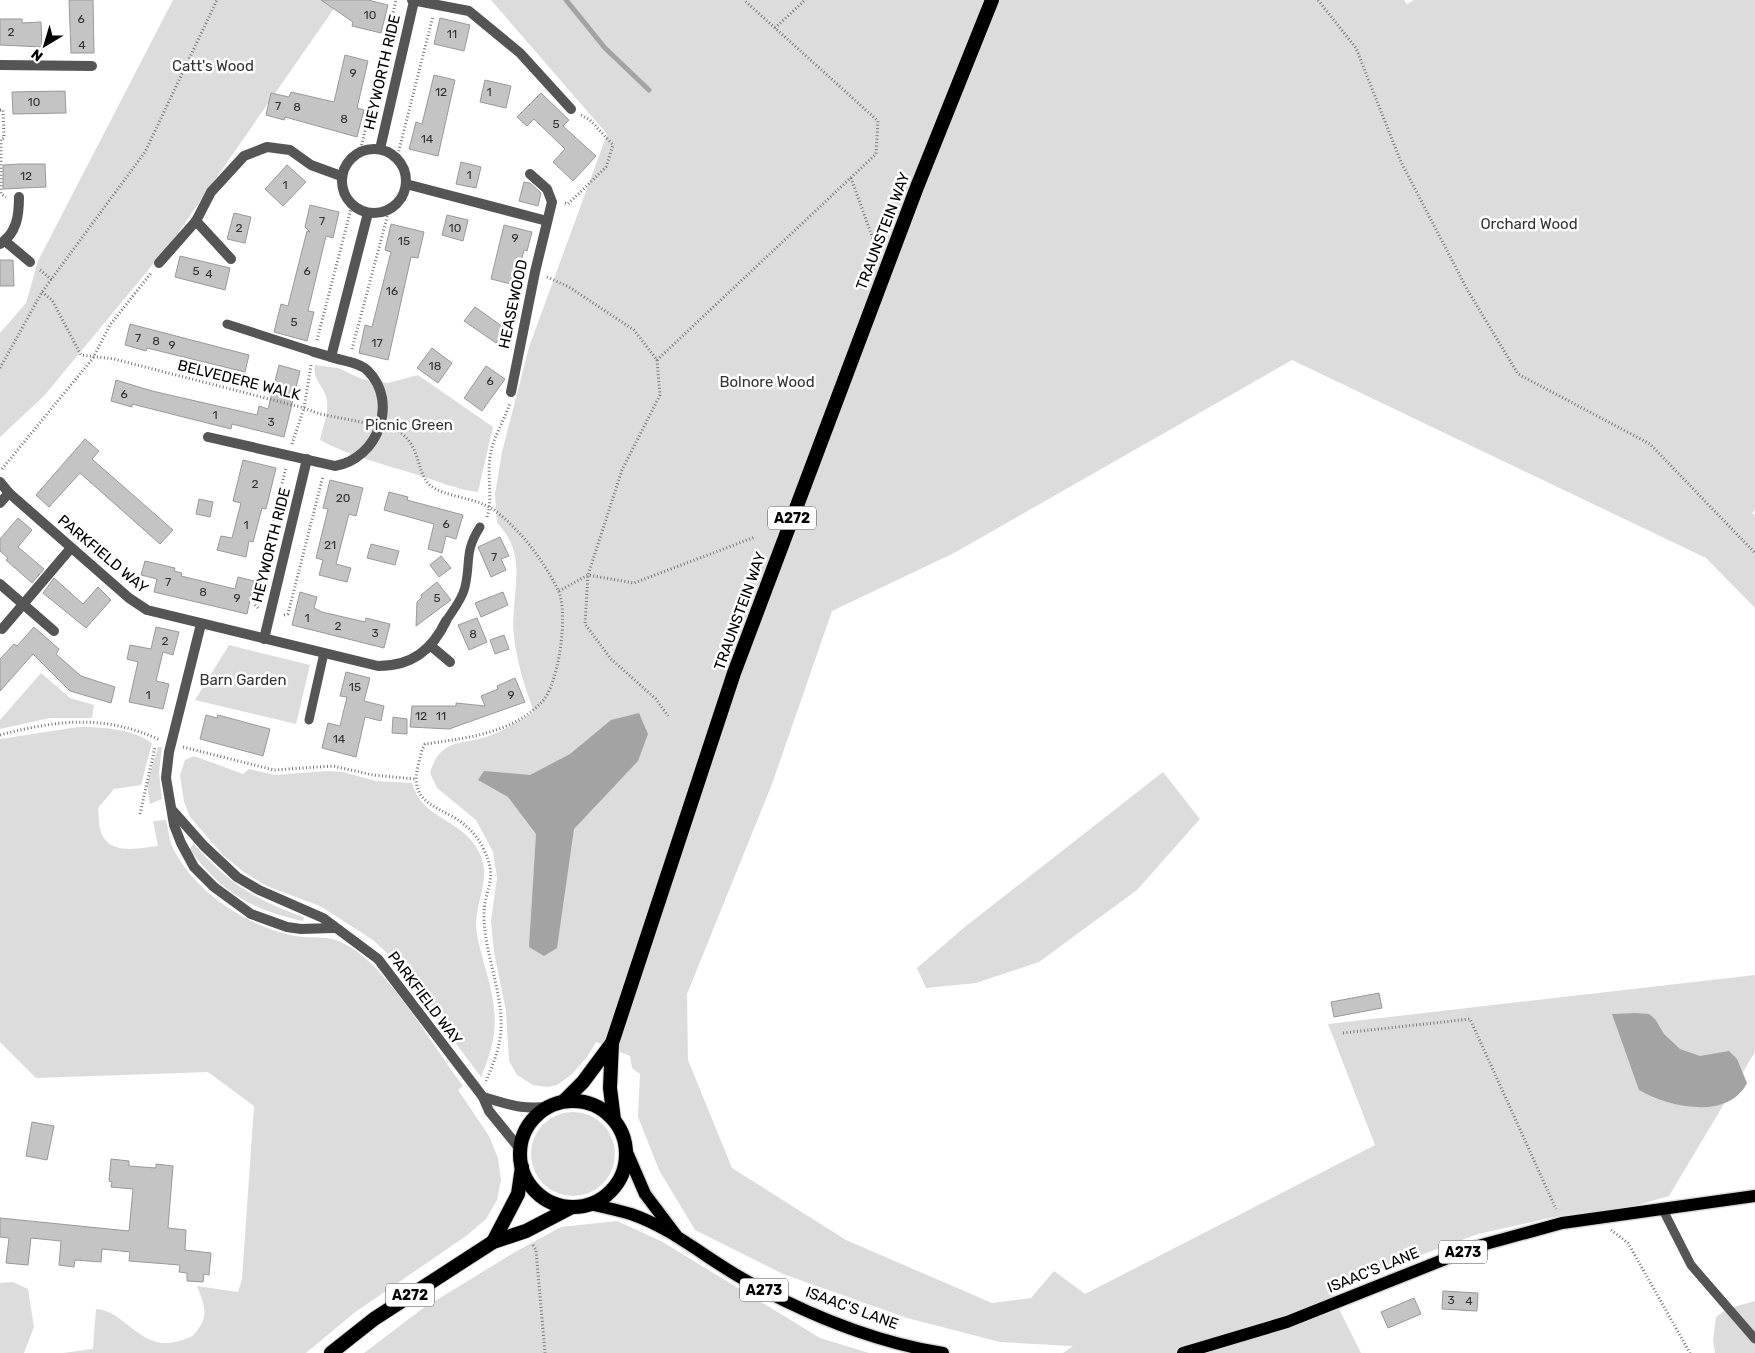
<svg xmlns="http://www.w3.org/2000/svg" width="1755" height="1353" font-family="Rubik,sans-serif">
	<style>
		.green { fill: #dcdcdc }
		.water { fill: #a3a3a3 }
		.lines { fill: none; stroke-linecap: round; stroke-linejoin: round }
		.stream { stroke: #a3a3a3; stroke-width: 5 }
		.building { fill: #c4c4c4; stroke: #999 }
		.primary-casing { stroke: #dbdbdb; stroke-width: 15 }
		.trunk-casing { stroke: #dbdbdb; stroke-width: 16 }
		.path { stroke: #777; stroke-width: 3; stroke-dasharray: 1 2.5; stroke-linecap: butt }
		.service { stroke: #555; stroke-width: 9 }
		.minor { stroke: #555; stroke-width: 10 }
		.primary { stroke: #000; stroke-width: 12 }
		.trunk { stroke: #000; stroke-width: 14 }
		.labels { text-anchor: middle; stroke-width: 5; stroke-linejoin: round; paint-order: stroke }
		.number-label { font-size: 12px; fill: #313131 }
		.shield { fill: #fff; stroke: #4c4c4c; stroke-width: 1 }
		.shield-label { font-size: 14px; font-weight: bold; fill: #000 }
		.park-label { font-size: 15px; fill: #333; stroke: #fff }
		.street-label { font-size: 15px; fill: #000; stroke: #fff }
	</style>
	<rect width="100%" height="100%" fill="#fff"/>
	<g class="green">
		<path d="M173,0H340L173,240L44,396L0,437V333L26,303L38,261Z"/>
		<path d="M491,0H1404L1407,4L1414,0H1755V510L1752,513L1755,515V608L1706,558L1292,360L954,553L832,611L772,784L687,994L688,1060L732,1168L846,1240L992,1303L1031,1298L1054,1271L1085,1294L1375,1145L1328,1024L1755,975V1052L1669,1196L1620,1210L1563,1215L1478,1234L1329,1289L1361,1353H1063L1073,1346L1000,1342L907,1318L783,1274L695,1230L659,1170L638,1117L640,1074L632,1068L630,1056L596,1042L587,1057L571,1075L557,1085L547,1087L533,1085L517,1075L509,1061L506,1011L494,952L491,921L497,878L493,852L476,820L437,788L430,773C441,737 460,746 489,736C505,730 520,720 534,712C525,688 517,663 514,637C509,597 531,557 497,523L495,494L502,452L529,347L607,134Z"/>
		<path d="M315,365L338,368L362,379L388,383L418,375L493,427L478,492C455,489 437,481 415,474C382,464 350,456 320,440C322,429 329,412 327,401C325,386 312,381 315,365Z"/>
		<path d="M229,645L310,665L296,724L195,700Z"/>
		<path d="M41,673L70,698L94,705L92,718H50L0,729V720Z"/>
		<path d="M78,727C103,727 132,729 152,743L141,785L114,789L98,808C99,815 98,825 101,832C109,856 139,848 158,846L153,821L166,820C168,828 169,838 172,846C192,890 244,924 290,935C318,941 327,931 355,950C394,978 433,1046 463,1086L458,1090L489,1136L498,1158L501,1180L497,1200L486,1219L466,1236L354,1313L306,1353H63L93,1349L96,1309C125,1310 141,1353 179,1341C185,1339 192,1338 196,1332C210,1315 204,1305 197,1286L238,1292L242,1279L254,1106L208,1072L36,1078L0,1042V739Z"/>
		<path d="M158,747H162L159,773L162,799L150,804L147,784Z"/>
		<path d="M194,756L243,774L249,769L275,775L327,771L343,772L376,781L412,783C423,821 462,818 479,852C492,877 476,899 476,926C477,940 482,956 486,970C498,1015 499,1034 481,1077L390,956L373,940L320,906L269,887L245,873L223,855L190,817L184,802L180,775L185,760Z"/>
		<path d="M1163,772L1200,819L1137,890L1039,962L976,983L926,988L917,968L966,926Z"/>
		<path d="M194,844C227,882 256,901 304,917L303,921C251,910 222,892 189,849Z"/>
		<circle cx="573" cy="1154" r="42"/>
		<path d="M617,1221L661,1241L820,1338L869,1353H364L422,1309L515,1252L561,1227Z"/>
		<path d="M13,1282L28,1289L34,1327L24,1353H0V1283Z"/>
		<path d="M1755,1301V1353H1715L1713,1340L1716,1317L1727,1309Z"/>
	</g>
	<g class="water">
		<path d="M639,713L648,734L638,761L574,829L557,948L544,956L529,947L536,834L508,797L478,780L484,771L530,775L570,754L611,720Z"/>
		<path d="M1636,1013L1649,1014L1655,1019L1664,1034L1680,1049L1700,1056L1729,1051L1737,1059L1747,1083C1728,1121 1668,1107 1639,1090L1612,1014Z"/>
	</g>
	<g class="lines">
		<path class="stream" d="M566,0L605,48L649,90"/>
	</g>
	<g class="building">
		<path d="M69,0H93L94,53H71Z"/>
		<path d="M321,0H368L388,5L381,33L352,26L353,22Z"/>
		<path d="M440,18L470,25L464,51L434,44Z"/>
		<path d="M0,19H22V23L41,22L42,47L0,45Z"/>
		<path d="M345,55L368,61L357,108L364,110L357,137L285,117L284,120L266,115L271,93L289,97L291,92L334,102Z"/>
		<path d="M434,75L455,80L438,156L409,149L416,122L422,124Z"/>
		<path d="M485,80L511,86L506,108L480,102Z"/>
		<path d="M65,91L66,113L13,114L12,92Z"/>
		<path d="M541,93L569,120L563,126L596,156L573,181L553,162L565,149L534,119L527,126L517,117Z"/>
		<path d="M461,162L481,167L476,188L456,184Z"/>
		<path d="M20,164H45L46,187L3,189V165Z"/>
		<path d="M287,165L306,182L283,206L265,189Z"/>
		<path d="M524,182L530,183L541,193L538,206L519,201Z"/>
		<path d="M310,205L339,212L333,238L326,236L308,311L314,312L307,341L274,332L281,304L288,306L307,231L310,232L305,227Z"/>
		<path d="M234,213L251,217L245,243L227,239Z"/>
		<path d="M447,215L468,220L463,241L442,235Z"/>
		<path d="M391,224L424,232L418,258L411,257L388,360L359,353L365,325L372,327L391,252L385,250Z"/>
		<path d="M504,225L532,232L527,251L524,250L515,285L491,279Z"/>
		<path d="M180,256L230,268L225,290L175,277Z"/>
		<path d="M0,260H13L14,286H0Z"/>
		<path d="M475,307L506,329L496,343L464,321Z"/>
		<path d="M130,324L249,355L245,372L147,348L146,351L125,345Z"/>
		<path d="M432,348L452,363L438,383L417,368Z"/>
		<path d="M279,365L300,371L284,437L232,424L231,429L132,404V407L111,401L116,380L152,391L257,415L259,406L268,409Z"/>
		<path d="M486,366L505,379L482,411L464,398Z"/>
		<path d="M85,439L99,451L92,459L173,530L160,544L80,473L49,507L36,495Z"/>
		<path d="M243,460L276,468L266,509L262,508L253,542L249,541L246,557L217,550L221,536L232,538L241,503L233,501Z"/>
		<path d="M330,480L363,488L356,516L349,514L336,564L351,568L347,582L319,575L323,560L316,558L328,509L323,508Z"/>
		<path d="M389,492L408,497L407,500L463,515L456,539L446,536L442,553L428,549L434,524L384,510Z"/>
		<path d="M199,499L213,502L210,517L196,514Z"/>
		<path d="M18,518L32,530L18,547L44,569L32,583L6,560L8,558L0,551V539Z"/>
		<path d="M500,537L509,556L501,559L506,570L491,577L478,547Z"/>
		<path d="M371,544L399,551L395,565L367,558Z"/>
		<path d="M441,556L451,568L439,577L430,565Z"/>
		<path d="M145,561L175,568L174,571L182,573L181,576L235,589L238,577L254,581L247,614L154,592L157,579L141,575Z"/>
		<path d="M54,578L83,604L98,587L111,600L86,628L43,593Z"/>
		<path d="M437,582L451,600L416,626L417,602L422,597L421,595Z"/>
		<path d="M300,592L317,597L314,608L322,612L365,622L366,618L390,624L384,648L292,625Z"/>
		<path d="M503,592L508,605L481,617L475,603Z"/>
		<path d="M477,618L487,642L469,650L458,625Z"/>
		<path d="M34,627L59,649L56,654L81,676L115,687L111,703L70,691L33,654L0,691V659L14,644L17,646Z"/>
		<path d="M156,627L179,632L173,655L163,652L156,681L169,684L163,709L129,702L138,662L127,659L130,645L151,649Z"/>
		<path d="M504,635L509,649L495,654L490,640Z"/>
		<path d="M346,672L370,678L364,701L384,706L381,721L365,717L356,757L322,748L328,723L340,726L347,697L340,696Z"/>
		<path d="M515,678L525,702L449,729L410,727L412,706H456V703L485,706L481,696L498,689L497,686Z"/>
		<path d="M206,715L217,718L218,715L270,729L263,756L200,739Z"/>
		<path d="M393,717L407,719V734L392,733Z"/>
		<path d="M1379,993L1382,1008L1334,1017L1331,1002Z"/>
		<path d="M32,1122L54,1126L47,1160L26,1156Z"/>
		<path d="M111,1159L129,1161V1166L156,1168V1164L173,1166L168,1228L186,1230L185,1250L211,1253L209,1275L204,1274L203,1282L187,1281V1273L179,1272L180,1265L129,1261L130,1252L102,1249L101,1262L75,1260L74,1267L59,1265L61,1241L31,1238L28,1265L6,1263L9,1238L0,1237V1218L129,1231L133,1189L111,1187L112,1182L109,1181Z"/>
		<path d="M1443,1291L1478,1293L1477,1311L1442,1309Z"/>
		<path d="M1414,1298L1421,1314L1388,1328L1381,1312Z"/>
	</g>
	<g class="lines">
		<defs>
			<g id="primary">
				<path d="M626,1150L645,1194L676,1235"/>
				<path d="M590,1204C603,1207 617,1210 631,1214C672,1228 707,1259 745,1280C806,1314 874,1342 943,1353"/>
				<path d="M1183,1353L1287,1322L1478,1246L1562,1223L1755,1196"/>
			</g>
			<g id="trunk">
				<path d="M612,1043L610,1088L614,1120"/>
				<path d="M564,1101L583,1082L612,1043L734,673L917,187L992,0"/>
				<circle cx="573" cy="1154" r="53"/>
				<path d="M493,1242L518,1194L522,1167"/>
				<path d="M331,1353L374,1319L493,1242L526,1231L572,1207"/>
			</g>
		</defs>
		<use href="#primary" class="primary-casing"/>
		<use href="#trunk" class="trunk-casing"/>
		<g class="path">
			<path d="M1318,0L1356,48L1401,162L1468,291L1518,374L1650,444L1755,553"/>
			<path d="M775,28L805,0"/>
			<path d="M0,110H3L4,138L1,139V194L6,197"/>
			<path d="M360,152L396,0"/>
			<path d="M397,158L433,16"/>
			<path d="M851,178L877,250"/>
			<path d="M565,203L568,204L606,167L613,145L590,120L581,115"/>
			<path d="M40,270L52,280"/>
			<path d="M547,277L569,287L634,330L657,360L660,395L622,470L588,575L585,624L611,659L656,699L668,716"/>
			<path d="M42,292L52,300L81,355L114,359L304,408L320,414L366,423"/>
			<path d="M317,340L352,205"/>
			<path d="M352,349L389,210"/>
			<path d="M657,360L876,154L878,121L744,0"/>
			<path d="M0,368L42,292L145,152L217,0"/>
			<path d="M392,428C423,441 414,472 431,486C445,497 475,497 494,510C520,529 544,561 558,590C569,612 559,686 541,703C510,734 466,738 425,744C421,751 420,758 418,766C410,800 431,804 455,818C466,825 478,836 483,848C500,881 483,888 484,918C485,955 503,993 501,1030C500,1048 493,1064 486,1081"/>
			<path d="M292,444L304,408L311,365"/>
			<path d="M2,469L93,358L110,325L151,273"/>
			<path d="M487,517C493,499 487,477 490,458C492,438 504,422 510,403"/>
			<path d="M559,591L588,575L634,583L755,537"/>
			<path d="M258,608L254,604L286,467"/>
			<path d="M284,615L288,614L323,476"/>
			<path d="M0,735C58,720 104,714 160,740"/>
			<path d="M183,747L274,770L333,766L373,775L415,779"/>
			<path d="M140,814L155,747"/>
			<path d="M1343,1033L1470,1019L1556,1209"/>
			<path d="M1611,1230L1628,1243L1690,1353"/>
			<path d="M533,1245L536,1250L545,1353"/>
		</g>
		<g class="service">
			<path d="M227,324L314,352"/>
			<path d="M446,621C453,610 462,600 465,587C471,561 464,552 480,527"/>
			<path d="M309,720L324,653"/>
			<path d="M1663,1210L1691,1265L1755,1339"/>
		</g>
		<g class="minor">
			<path d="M412,0L469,11L520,53L571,109"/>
			<path d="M0,65L92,66"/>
			<circle cx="374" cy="181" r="32"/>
			<path d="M380,149L414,1"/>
			<path d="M406,184L547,221"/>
			<path d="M196,221L231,259"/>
			<path d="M5,241L30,262"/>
			<path d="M0,244C17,233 19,215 19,197"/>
			<path d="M159,263L196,221L211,192L244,156L267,147L290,150L311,165L341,176"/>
			<path d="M314,352L331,357"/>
			<path d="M511,392L535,272L552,202L547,189L530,174"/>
			<path d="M208,437L335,466C378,459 399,402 368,371C360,362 342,361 331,357L368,213"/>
			<path d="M0,482L9,493L129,598L147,610L378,666C412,666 432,650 446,621"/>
			<path d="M0,503L9,493"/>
			<path d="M0,584L54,631"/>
			<path d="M201,624L169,752L166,778L174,825L181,843L194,867L214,887L251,914L287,927L301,929L333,928"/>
			<path d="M2,629L71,548"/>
			<path d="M264,639L307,459"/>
			<path d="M431,646L450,662"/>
			<path d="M173,811L204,846L237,877L259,890L323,918L378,959L483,1097L489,1111L520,1149"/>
			<path d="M483,1097C511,1105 517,1109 548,1107"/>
		</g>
		<use href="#primary" class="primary"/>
		<use href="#trunk" class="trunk"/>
	</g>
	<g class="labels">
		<g class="number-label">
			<text x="370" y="19">10</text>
			<text x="81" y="23">6</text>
			<text x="11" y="36">2</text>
			<text x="452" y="38">11</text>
			<text x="82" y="49">4</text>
			<text x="353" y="77">9</text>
			<text x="441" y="96">12</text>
			<text x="489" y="96">1</text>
			<text x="34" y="106">10</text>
			<text x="278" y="110">7</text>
			<text x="297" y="111">8</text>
			<text x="344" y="123">8</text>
			<text x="556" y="128">5</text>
			<text x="427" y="143">14</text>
			<text x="469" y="179">1</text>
			<text x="26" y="180">12</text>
			<text x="285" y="189">1</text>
			<text x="322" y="225">7</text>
			<text x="239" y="232">2</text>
			<text x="455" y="232">10</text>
			<text x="515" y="242">9</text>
			<text x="404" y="245">15</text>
			<text x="196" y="275">5</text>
			<text x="307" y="275">6</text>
			<text x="209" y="278">4</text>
			<text x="392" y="295">16</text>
			<text x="294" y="326">5</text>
			<text x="138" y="342">7</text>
			<text x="156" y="345">8</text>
			<text x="377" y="347">17</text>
			<text x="172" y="349">9</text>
			<text x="435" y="370">18</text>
			<text x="490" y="385">6</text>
			<text x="124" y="398">6</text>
			<text x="215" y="419">1</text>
			<text x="271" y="426">3</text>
			<text x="255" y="488">2</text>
			<text x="343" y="502">20</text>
			<text x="446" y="528">6</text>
			<text x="246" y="529">1</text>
			<text x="330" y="549">21</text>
			<text x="494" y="561">7</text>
			<text x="168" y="586">7</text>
			<text x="203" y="596">8</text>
			<text x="237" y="602">9</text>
			<text x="437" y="602">5</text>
			<text x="307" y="622">1</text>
			<text x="338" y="630">2</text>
			<text x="375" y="637">3</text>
			<text x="473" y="638">8</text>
			<text x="165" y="645">2</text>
			<text x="355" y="691">15</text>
			<text x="148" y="699">1</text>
			<text x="511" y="699">9</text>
			<text x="421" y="720">12</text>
			<text x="441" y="720">11</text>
			<text x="339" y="743">14</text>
			<text x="1451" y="1304">3</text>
			<text x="1469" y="1305">4</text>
		</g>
		<g class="shield">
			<rect x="768" y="506.5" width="48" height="23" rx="4"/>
			<rect x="1439" y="1240.5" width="48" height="23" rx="4"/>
			<rect x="740" y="1278.5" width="48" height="23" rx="4"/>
			<rect x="386" y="1283.5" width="48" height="23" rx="4"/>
		</g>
		<g class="shield-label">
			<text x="792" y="523">A272</text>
			<text x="1463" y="1257">A273</text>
			<text x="764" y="1295">A273</text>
			<text x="410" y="1300">A272</text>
		</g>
		<g class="park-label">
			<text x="213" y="71">Catt's Wood</text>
			<text x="1529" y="229">Orchard Wood</text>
			<text x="767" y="387">Bolnore Wood</text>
			<text x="409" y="430">Picnic Green</text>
			<text x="243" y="685">Barn Garden</text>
		</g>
		<g class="street-label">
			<text transform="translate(382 72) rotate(-77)" y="5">HEYWORTH RIDE</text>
			<text transform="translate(883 231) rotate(-69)" y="5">TRAUNSTEIN WAY</text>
			<text transform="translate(513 304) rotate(-78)" y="5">HEASEWOOD</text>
			<text transform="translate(239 380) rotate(14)" y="5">BELVEDERE WALK</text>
			<text transform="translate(271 545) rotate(-76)" y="5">HEYWORTH RIDE</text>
			<text transform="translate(103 554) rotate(40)" y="5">PARKFIELD WAY</text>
			<text transform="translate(740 611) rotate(-70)" y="5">TRAUNSTEIN WAY</text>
			<text transform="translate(425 998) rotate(53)" y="5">PARKFIELD WAY</text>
			<text transform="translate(1373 1270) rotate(-22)" y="5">ISAAC'S LANE</text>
			<text transform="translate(852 1308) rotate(20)" y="5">ISAAC'S LANE</text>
		</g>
	</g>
	<g transform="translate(45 45) rotate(218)" stroke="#ffffff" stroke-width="4" paint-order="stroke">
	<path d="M0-4L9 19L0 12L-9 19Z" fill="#000000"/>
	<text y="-8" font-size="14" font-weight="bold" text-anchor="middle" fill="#000000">N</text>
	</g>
</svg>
